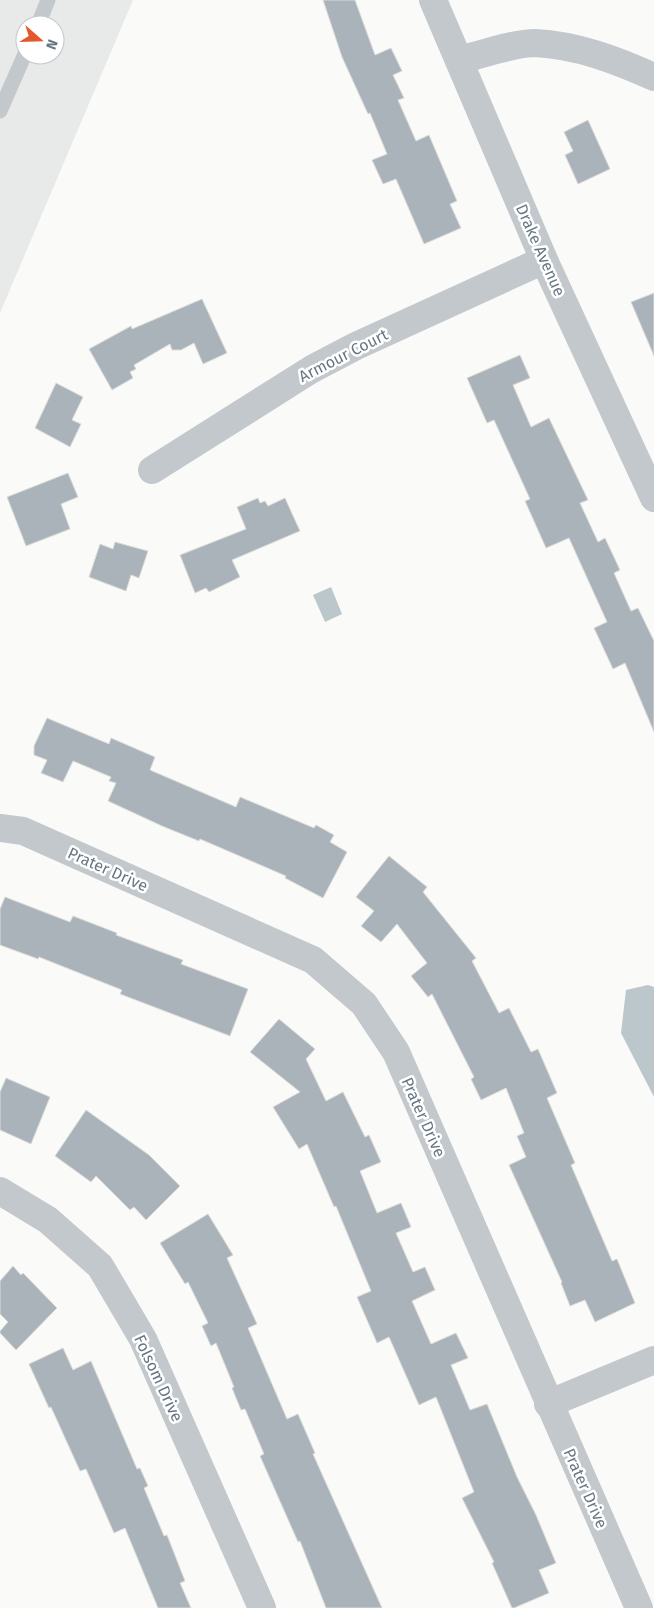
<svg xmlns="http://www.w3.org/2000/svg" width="654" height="1608" font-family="'Fira Sans',sans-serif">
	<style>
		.built { fill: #e8e9e9; fill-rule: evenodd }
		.water { fill: #bbc7cb }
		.building { fill: #aab3b9; stroke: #dcdcda }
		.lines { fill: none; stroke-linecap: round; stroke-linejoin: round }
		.service { stroke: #c3c8cc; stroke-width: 15 }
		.minor { stroke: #c3c8cc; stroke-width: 28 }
		.labels { text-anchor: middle; stroke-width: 5; stroke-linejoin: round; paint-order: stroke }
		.street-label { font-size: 16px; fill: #657683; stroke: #fff }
	</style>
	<rect width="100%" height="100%" fill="#fafaf8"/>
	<path class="built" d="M0,0H133L0,313ZM25,25H55V55H25Z"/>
	<g class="water">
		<path d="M331,587L342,614L325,622L313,595Z"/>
		<path d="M648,985L654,987V1097L621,1033L626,990Z"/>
	</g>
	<g class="building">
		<path d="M323,0H355L375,55L391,48L402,71L393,75L404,98L398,100L416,141L429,135L457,201L450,204L461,228L424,244L396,179L383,184L372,160L387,154L370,113L368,114L342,57Z"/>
		<path d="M588,120L610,169L578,184L565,155L573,151L564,132Z"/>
		<path d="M654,293V356L631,302Z"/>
		<path d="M202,299L227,353L203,364L194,343L181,350H172L170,344L134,365L136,369L130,372L133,378L112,390L89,349L131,326L132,329Z"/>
		<path d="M520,355L530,378L513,385L531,427L549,418L588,500L580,503L598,542L605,538L620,570L614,573L631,611L638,608L654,641V732L625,663L613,669L594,628L607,622L569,538L546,548L525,501L530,499L494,420L487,423L467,378Z"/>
		<path d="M56,383L83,397L72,420L81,424L70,447L35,428Z"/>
		<path d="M68,473L78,497L61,504L70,529L26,546L7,497Z"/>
		<path d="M258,498L260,503L265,501L268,506L285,498L300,531L232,560L240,577L209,592L206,588L195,593L180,555L246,529L237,507Z"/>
		<path d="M115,542L148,551L139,578L131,575L126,591L89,577L100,544L113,549Z"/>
		<path d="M47,718L109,744L111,738L155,757L150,770L236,807L240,797L314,828L316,825L334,835L330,842L347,852L323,898L285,878L286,876L200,839L199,841L162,826L108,801L116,783L109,781L111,777L73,761L63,782L41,773L47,760L34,755V746Z"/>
		<path d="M389,856L427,887L423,892L476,958L472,961L499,1013L509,1008L531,1052L538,1049L557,1093L547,1098L575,1163L571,1165L612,1261L617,1259L635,1303L595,1322L585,1300L570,1306L561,1283L562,1282L509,1165L526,1157L517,1136L524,1133L506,1088L481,1100L471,1079L474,1077L432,994L428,997L411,976L427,963L397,924L381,942L361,926L374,911L356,897Z"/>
		<path d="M5,897L70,922L73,916L117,933L116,935L183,960L181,964L248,989L230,1036L120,994L122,990L39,957L38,959L0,945V909Z"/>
		<path d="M279,1019L315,1049L306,1059L326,1101L343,1092L365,1137L369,1135L381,1162L360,1171L377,1213L401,1203L411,1227L396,1233L413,1272L425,1267L435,1290L412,1301L431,1344L456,1333L468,1358L451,1365L470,1410L487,1404L517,1477L536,1515L556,1563L539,1570L549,1593L514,1608H512L492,1563L494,1562L462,1498L474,1492L436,1397L419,1405L389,1337L377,1343L357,1297L371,1291L336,1206L334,1207L307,1144L299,1149L273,1107L300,1092L250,1052Z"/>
		<path d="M6,1078L50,1097L31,1144L0,1130V1092Z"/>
		<path d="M86,1110L149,1155L180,1186L146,1220L134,1207L130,1210L96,1176L91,1182L55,1156Z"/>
		<path d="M208,1214L233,1255L227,1258L257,1324L248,1328L287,1419L298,1414L315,1453L313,1454L382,1608H326L300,1541L298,1542L260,1456L264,1454L245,1409L241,1410L232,1388L234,1387L216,1343L211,1346L202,1326L208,1323L188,1282L185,1284L160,1243Z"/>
		<path d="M13,1266L21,1275L23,1273L57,1308L16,1350L0,1333V1331L8,1322L0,1314V1281Z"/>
		<path d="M63,1348L73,1370L91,1361L137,1469L140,1468L148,1486L144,1488L164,1536L167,1535L185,1581L180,1583L191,1608H158L125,1528L114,1533L86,1469L80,1471L51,1407L49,1408L29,1364Z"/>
	</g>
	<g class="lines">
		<g class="service">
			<path d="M38,25L48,0"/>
			<path d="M0,111L25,54"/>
		</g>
		<g class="minor">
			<path d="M433,0L544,260L654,498"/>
			<path d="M459,60C480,55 514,43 535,43C577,45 616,60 654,77"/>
			<path d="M152,470L312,369L356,346L544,260"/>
			<path d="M0,828L23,831L313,960L364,1004L396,1052L639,1608"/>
			<path d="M0,1191L48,1220L100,1266L143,1339L262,1608"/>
			<path d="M548,1404L654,1360"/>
		</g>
	</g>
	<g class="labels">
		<g class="street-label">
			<text transform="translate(541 250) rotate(66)" y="6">Drake Avenue</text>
			<text transform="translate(343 355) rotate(-27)" y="6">Armour Court</text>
			<text transform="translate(108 869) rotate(24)" y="6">Prater Drive</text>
			<text transform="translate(424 1117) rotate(66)" y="6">Prater Drive</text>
			<text transform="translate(159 1378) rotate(65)" y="6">Folsom Drive</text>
			<text transform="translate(586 1488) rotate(66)" y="6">Prater Drive</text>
		</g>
	</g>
	<g transform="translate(40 40) rotate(110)"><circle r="24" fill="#ffffff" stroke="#c1c8cd"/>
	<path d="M0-4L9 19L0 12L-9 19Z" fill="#e4572e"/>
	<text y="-8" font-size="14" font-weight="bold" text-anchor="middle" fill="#657683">N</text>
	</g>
</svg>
